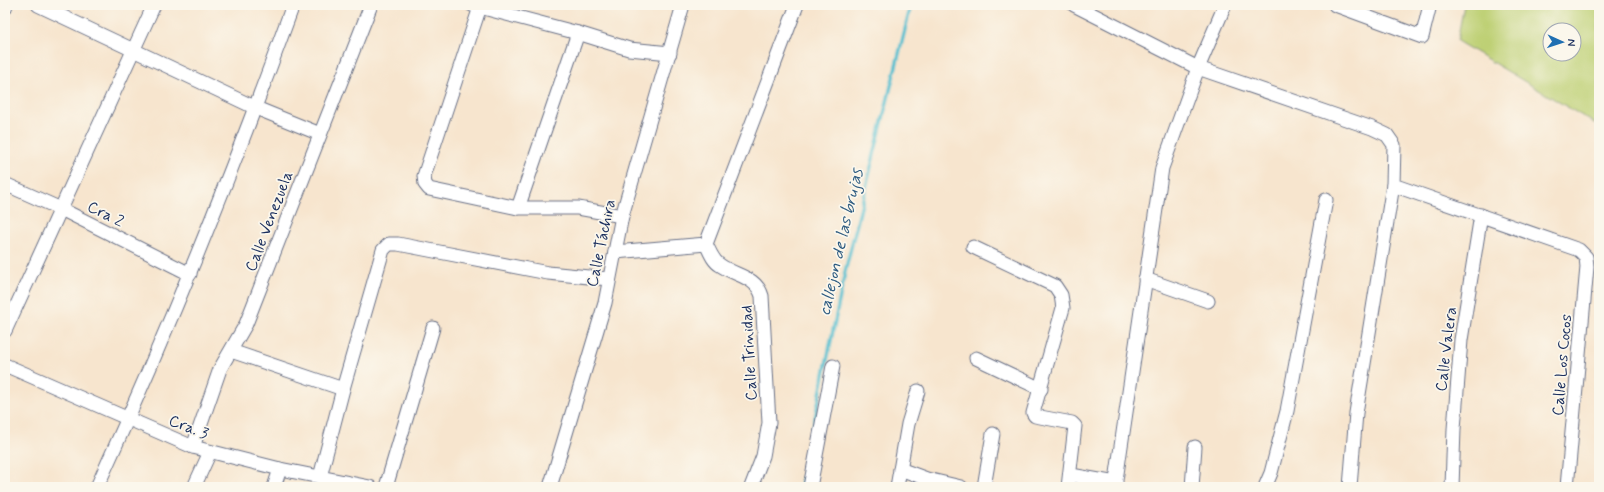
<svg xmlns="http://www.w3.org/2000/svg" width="1604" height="492" font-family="Mynerve,sans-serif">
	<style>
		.green { fill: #bed074; stroke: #6c8069; fill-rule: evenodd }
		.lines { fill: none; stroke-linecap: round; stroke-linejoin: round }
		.stream { stroke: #53becf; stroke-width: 3.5 }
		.minor-casing { stroke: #686f85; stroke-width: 15 }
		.minor { stroke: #fff; stroke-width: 13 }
		.labels { text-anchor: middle; stroke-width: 3.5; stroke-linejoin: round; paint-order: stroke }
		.street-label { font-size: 16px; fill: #1b2f5e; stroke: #fbf7ec }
		.water-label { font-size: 17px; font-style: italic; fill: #2c5a80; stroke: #fbf7ec }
	</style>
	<rect width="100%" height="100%" fill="#fbf7ec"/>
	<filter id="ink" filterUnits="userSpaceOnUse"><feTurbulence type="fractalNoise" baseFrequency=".025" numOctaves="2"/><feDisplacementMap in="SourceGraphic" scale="8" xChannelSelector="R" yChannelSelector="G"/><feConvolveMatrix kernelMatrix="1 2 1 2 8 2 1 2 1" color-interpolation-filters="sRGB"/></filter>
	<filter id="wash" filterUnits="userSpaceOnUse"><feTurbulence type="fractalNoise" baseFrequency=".012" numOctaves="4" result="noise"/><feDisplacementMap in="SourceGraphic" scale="16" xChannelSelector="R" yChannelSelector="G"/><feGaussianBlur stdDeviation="0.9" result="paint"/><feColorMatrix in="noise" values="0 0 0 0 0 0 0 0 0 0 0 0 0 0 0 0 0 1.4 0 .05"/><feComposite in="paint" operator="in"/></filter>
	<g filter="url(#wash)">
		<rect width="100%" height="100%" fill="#f7e5ce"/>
		<path class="green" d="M1464,5H1599V126L1457,41ZM1550,30H1574V54H1550Z"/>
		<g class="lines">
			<path class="stream" d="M801,487L845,272L911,5"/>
		</g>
	</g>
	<g filter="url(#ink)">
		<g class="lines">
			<defs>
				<g id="minor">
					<path d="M38,5L256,108L320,134"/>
					<path d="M472,5L578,33L629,49L670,53"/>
					<path d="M1074,5L1198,68L1372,128L1387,135L1394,145L1393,185L1579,250L1586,257L1587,267L1567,487"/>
					<path d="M1335,5L1422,37L1430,5"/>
					<path d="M480,7L424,176L425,184L429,189L518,208H578L622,216"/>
					<path d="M5,8L6,5"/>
					<path d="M5,184L61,209L190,274"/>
					<path d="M518,208L578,33"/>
					<path d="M706,244C710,252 713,261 720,265C735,276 756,276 762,296L769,423L763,456L751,487"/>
					<path d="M973,247L1055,286L1061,295L1063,308L1033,413L1035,416L1072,423L1075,426L1068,487"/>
					<path d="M615,252L706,244L797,5"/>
					<path d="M1145,279L1208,301"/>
					<path d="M5,331L154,5"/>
					<path d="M231,351L343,389"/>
					<path d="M976,358L1041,389"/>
					<path d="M5,365L193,447L280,469L370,487"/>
					<path d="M193,447L220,369L246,324L371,5"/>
					<path d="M900,469L927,479L961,487"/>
					<path d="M1071,475L1116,483"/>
					<path d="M320,477L343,389L383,250L389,244H398L548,273L609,279"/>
					<path d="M97,487C169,329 234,168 293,5"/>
					<path d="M194,487L210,452"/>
					<path d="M274,487L280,469"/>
					<path d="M386,487L433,328"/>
					<path d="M550,487L605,303L622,216L683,5"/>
					<path d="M810,487L833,366"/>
					<path d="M897,487L908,424L918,391"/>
					<path d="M984,487L993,434"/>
					<path d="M1115,487L1162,168L1198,68L1225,5"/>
					<path d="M1192,487L1195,447"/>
					<path d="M1265,487L1271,473L1287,411L1326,200"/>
					<path d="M1350,487L1356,413L1393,185"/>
					<path d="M1452,487L1454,429L1461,340L1481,215"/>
				</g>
			</defs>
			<use href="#minor" class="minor-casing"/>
			<use href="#minor" class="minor"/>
		</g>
	</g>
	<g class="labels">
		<g class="street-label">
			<text transform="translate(106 213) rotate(27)" y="6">Cra 2</text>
			<text transform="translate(268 221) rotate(-69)" y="6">Calle Venezuela</text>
			<text transform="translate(600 243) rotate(-78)" y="6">Calle Táchira</text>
			<text transform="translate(1445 349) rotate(-83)" y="6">Calle Valera</text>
			<text transform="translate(748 353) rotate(-93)" y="6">Calle Trinidad</text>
			<text transform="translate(1561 365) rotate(-85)" y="6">Calle Los Cocos</text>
			<text transform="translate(189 426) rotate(21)" y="6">Cra. 3</text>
		</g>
		<g class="water-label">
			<text transform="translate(840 242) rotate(-77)" y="6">callejon de las brujas</text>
		</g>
	</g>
	<rect width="1604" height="492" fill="none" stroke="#fbf7ec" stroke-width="20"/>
	<g transform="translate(1562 42) rotate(93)"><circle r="19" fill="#fbf7ec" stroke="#a1a7b3"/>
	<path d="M0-3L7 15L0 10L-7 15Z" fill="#1f6fb2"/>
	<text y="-6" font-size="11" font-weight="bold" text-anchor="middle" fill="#1b2f5e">N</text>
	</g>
</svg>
